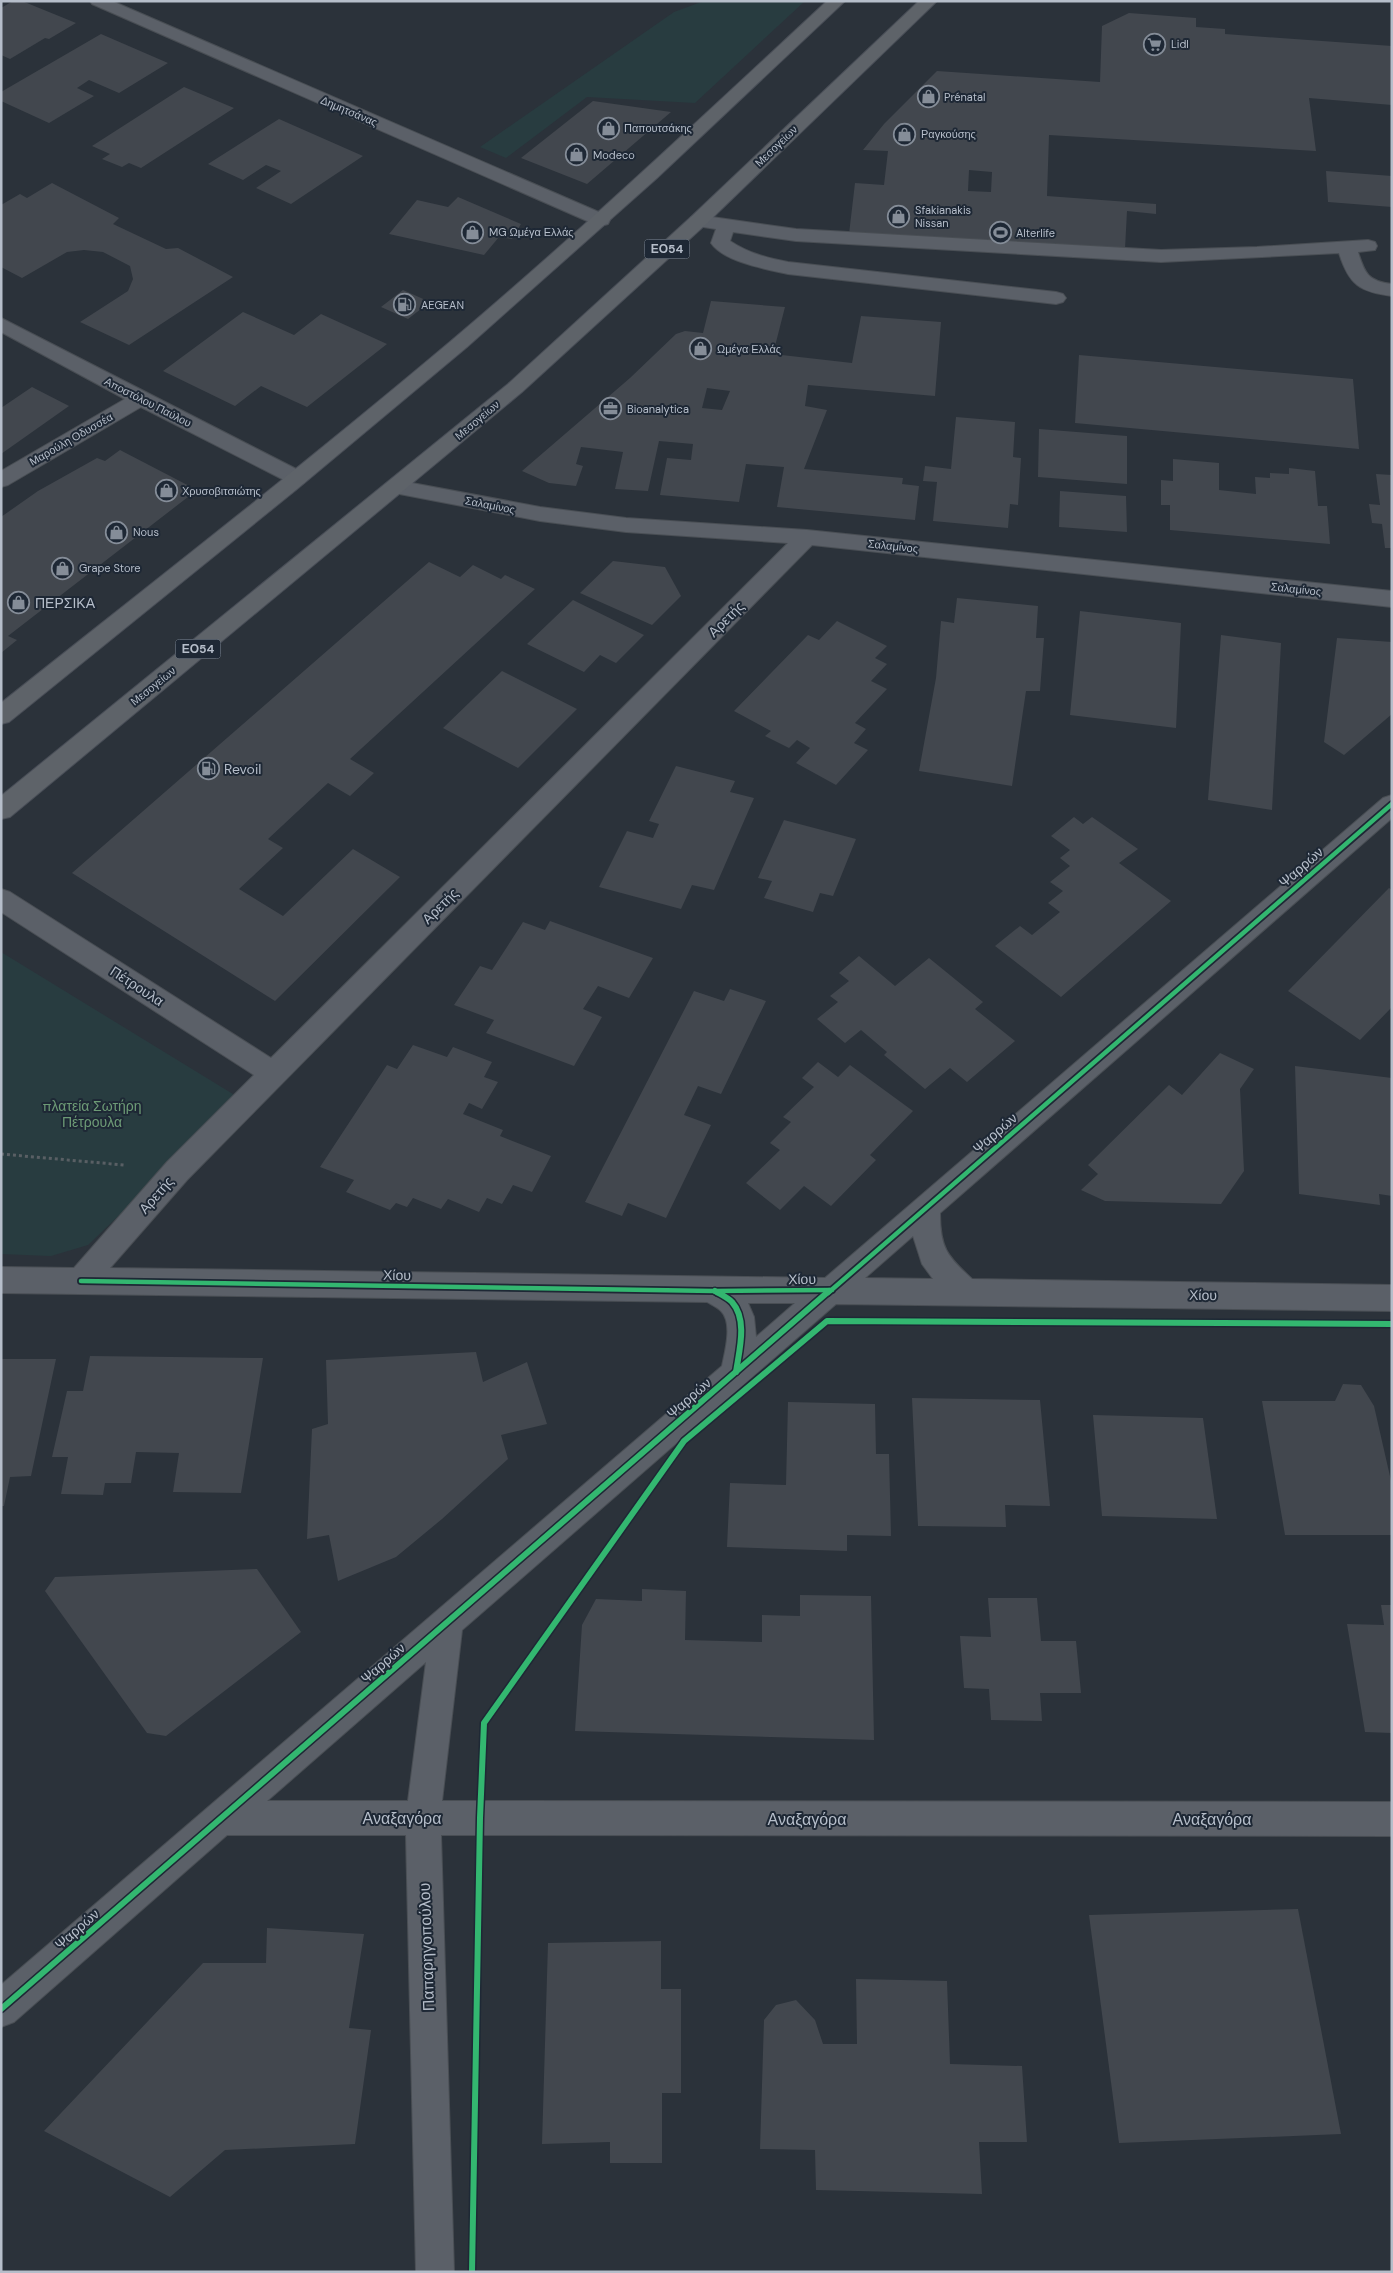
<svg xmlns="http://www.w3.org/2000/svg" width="1393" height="2273" font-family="'DM Sans',sans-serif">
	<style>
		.green { fill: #283c40 }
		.building { fill: #42474e; fill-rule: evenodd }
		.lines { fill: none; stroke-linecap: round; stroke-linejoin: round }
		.lane-casing { stroke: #494e54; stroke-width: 2 }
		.street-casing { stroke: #494e54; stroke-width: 2 }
		.primary-casing { stroke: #494e57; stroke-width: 2 }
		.path { stroke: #595f64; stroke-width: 3; stroke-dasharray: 3 3; stroke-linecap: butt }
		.lane { fill: #5b6068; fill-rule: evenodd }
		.street { fill: #5b6068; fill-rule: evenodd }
		.primary { fill: #5e6369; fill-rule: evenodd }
		.cycleway-far1-casing { stroke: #1e2835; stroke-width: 8 }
		.cycleway-casing { stroke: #1e2835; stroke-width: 9 }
		.cycleway-far1 { stroke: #33b770; stroke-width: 4.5 }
		.cycleway { stroke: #33b770; stroke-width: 6 }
		.labels { text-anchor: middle; stroke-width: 4; stroke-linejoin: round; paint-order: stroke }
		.far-poi-label { font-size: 11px; fill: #b6beca; stroke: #1e2835; text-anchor: start }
		.far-street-label { font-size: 11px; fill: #b6beca; stroke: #1e2835 }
		.shield { fill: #1e2835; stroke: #88919d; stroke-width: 1 }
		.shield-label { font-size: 12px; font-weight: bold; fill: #b6beca }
		.poi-label { font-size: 14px; fill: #b6beca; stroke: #1e2835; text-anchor: start }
		.street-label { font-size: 14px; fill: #b6beca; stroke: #1e2835 }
		.park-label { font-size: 14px; fill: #6d9b76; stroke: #1e2835 }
		.near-street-label { font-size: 16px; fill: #b6beca; stroke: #1e2835 }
	</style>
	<rect width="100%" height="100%" fill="#2b323a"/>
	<g class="green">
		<path d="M704,1H805L695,103L587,97L506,158L480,147L674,12Z"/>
		<path d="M1,952L241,1099L88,1245L51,1256L1,1254Z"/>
	</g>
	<g class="building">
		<path d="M13,1H22L76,23L49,39L45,38L10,59L1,55V8Z"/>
		<path d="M1129,13L1196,18V27L1225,29V34L1392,46V105L1309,98L1316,151L1049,135L1047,196L1156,204V214L1127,211L1125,249L849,234L855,183L884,185L888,151L863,150L884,124L937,71L1100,82L1102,26ZM969,170L992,172L991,192L968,191Z"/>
		<path d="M101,34L168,63L119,93L89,80L77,88L94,96L49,123L1,101V92Z"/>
		<path d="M184,87L234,108L141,168L129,163L122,167L102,159L110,154L92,146Z"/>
		<path d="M593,101L671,112L587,184L521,158Z"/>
		<path d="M279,119L363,156L291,204L256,188L281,171L266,165L243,180L208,164Z"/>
		<path d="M1326,171L1392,176V207L1328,202Z"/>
		<path d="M52,183L119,218L113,224L166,249L178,248L233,277L129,345L80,322L128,291L133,279L130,266L103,252L84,250L67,252L22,278L1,267V205L20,194L27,198Z"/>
		<path d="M458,197L521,224L512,239L499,237L484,255L389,234L417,200L448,207Z"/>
		<path d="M403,290L430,302L408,319L381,307Z"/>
		<path d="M711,301L785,307L773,354L852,363L861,316L941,322L935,396L808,385L805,406L827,410L804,469L903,478L902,484L919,486L915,520L777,507L784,467L746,464L739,502L660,495L667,458L691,460L693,444L659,441L648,491L615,489L623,452L581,447L576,464L583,466L576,486L549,483L522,471L630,378L676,334L685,331L703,333ZM707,388L730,391L722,410L702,408Z"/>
		<path d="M243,312L294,335L321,314L387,344L307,407L261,386L235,406L163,371Z"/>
		<path d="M1079,355L1353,379L1359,449L1075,423Z"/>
		<path d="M32,387L69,406L1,454V408Z"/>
		<path d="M956,417L1015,422L1013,457L1021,458L1018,505L1010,504L1008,528L933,521L937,482L923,481L925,466L951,469Z"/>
		<path d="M1039,429L1127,436V484L1038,477Z"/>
		<path d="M120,450L197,490L8,636L17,640L1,653V517L38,491L97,458L105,461Z"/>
		<path d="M1173,459L1219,463V490L1256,494L1255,477L1270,478V473L1289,474V468L1315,471L1318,506H1327L1330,544L1170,530V505H1161V480L1173,481Z"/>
		<path d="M1376,474L1392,475V548H1385L1382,524L1372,523L1369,504L1380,505Z"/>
		<path d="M1060,491L1126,496L1127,532L1059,527Z"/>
		<path d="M613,561L665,567L681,596L652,625L580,593Z"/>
		<path d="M429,562L460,577L473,565L501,579L505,575L535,589L350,759L374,773L350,796L328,783L268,839L283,848L239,889L283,916L353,849L400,877L275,1001L72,873Z"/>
		<path d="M957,598L1038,606L1036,638H1044L1040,691H1026L1012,786L919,771L936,678L941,621L954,623Z"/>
		<path d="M573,600L644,635L616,663L600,655L584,672L527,644Z"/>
		<path d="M1080,611L1181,623L1176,728L1070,715Z"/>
		<path d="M837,621L887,646L875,658L887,664L871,681L887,689L855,723L866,729L854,743L868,750L836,785L796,763L810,748L797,740L789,748L765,736L771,731L734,711L808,635L819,640Z"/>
		<path d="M1221,635L1281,643L1272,810L1208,800Z"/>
		<path d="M1337,638L1392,642V714L1344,755L1324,742Z"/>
		<path d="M502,671L577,709L518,768L443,728Z"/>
		<path d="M676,766L735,781L730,792L754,798L714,890L692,885L681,909L599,887L627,831L653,838L659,824L649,821Z"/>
		<path d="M1074,817L1083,824L1092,817L1138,849L1119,863L1171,901L1061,997L995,946L1020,926L1032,935L1060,912L1048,903L1063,891L1050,882L1070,866L1060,858L1070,850L1051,836Z"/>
		<path d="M784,820L856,839L833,896L820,893L813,912L764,898L772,881L758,878Z"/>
		<path d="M1389,888L1392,890V1007L1360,1040L1288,991Z"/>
		<path d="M550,921L653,958L629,998L598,986L583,1009L602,1017L574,1066L486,1033L494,1020L454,1005L480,966L492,970L523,922L545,930Z"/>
		<path d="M859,956L895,986L929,958L983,1002L975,1009L1015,1041L967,1082L950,1068L925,1089L884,1055L887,1052L861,1030L845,1043L817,1019L838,1002L830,996L849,981L839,973Z"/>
		<path d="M730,989L766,1001L721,1094L698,1086L684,1115L711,1125L666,1218L628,1203L622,1216L585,1202L694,991L724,1001Z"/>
		<path d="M413,1045L447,1057L453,1047L492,1062L484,1077L498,1082L482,1109L469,1103L463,1114L503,1130L500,1136L551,1156L532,1192L513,1185L502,1204L487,1198L479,1212L448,1199L441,1209L413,1198L407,1207L396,1203L390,1210L346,1192L354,1180L320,1167L387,1065L397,1069Z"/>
		<path d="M1220,1053L1254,1069L1240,1089L1244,1171L1221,1204L1105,1201L1081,1190L1098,1174L1088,1165L1169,1085L1182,1095Z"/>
		<path d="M818,1062L838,1077L850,1065L913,1111L870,1155L876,1160L831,1206L804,1186L780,1210L746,1183L780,1150L770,1143L791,1122L783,1117L814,1087L802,1078Z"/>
		<path d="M1295,1066L1392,1078V1196L1379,1194L1380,1205L1299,1194Z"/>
		<path d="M476,1352L483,1382L527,1362L547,1424L501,1435L508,1459L442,1519L396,1557L338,1581L329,1535L307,1539L312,1429L328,1424L326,1360Z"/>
		<path d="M90,1356L263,1358L241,1493L173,1492L179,1453L136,1452L131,1483H105L103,1495L61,1494L68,1457H52L67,1391H83Z"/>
		<path d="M1,1359H56L31,1476L10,1477L4,1506H1Z"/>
		<path d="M1343,1384L1361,1385L1374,1406L1392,1485V1535H1285L1262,1401H1335Z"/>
		<path d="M912,1398L1040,1400L1050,1506L1005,1505L1006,1527L918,1526Z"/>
		<path d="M788,1402L875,1404L876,1454H889L891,1536L847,1535V1551L727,1547L730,1483L786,1485Z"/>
		<path d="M1093,1415L1203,1418L1217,1519L1102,1516Z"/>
		<path d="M257,1569L301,1632L166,1736L147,1733L45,1591L55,1577Z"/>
		<path d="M642,1589L686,1591L685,1640L762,1642V1615L800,1616V1595L871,1596L874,1740L575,1731L582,1625L596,1599L642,1601Z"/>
		<path d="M988,1598H1037L1041,1641H1076L1081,1693H1040L1042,1721L991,1720L989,1689L964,1688L960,1636L991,1637Z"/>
		<path d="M1381,1605H1392V1733L1365,1732L1347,1624L1384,1625Z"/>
		<path d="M1298,1909L1341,2134L1119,2143L1089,1915Z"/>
		<path d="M267,1928L364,1934L349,2028L371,2030L355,2144L225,2150L170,2197L44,2131L203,1963H266Z"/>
		<path d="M661,1941V1989H681V2093H662V2163H610V2142L542,2144L548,1943Z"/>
		<path d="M856,1979L947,1981L950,2064L1022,2066L1027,2142H979L982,2194L816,2190L815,2150L760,2149L764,2020L776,2005L796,2000L815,2020L823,2044H857Z"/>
	</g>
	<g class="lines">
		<defs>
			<path id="lane" d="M698,215L796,229L1161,250L1257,247L1368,240L1375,242L1377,246L1375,250L1358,252C1365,274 1368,281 1392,284V296C1360,292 1349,285 1339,253L1161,262L796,241L733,232L730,241C748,253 767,258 788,262L1056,292L1063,294L1066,298L1063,302L1056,304L788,274C766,269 724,262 711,243L716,229L691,225L689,221L691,217Z"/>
			<g id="street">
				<path d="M90,1H112L608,216L610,220L608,224L601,226L594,224L92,4Z"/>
				<path d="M1,318L304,473L308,478L304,483L297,485L290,483L141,407L8,485L1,487V471L125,399L1,332Z"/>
				<path d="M396,480L540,507L626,518L807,530L1392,591V607L812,545L187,1180L110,1268L825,1278L1383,798L1392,795V818L940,1213C940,1248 947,1256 972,1279L1392,1285V1311L836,1304L462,1630L442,1801L1392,1802V1836L441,1835L454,2272H416L406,1835H227L14,2022L1,2027V1985L722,1366C725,1351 733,1323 721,1311C717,1307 712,1305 707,1302L1,1293V1267L74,1268L167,1162L254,1075L1,912V889L10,892L271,1058L788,543L626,532L540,521L389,492L385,487L389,482ZM913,1236L922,1264L933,1279L865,1278ZM748,1303H795L756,1337L754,1317ZM426,1662L408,1801H267Z"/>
			</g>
			<g id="primary">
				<path d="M827,1H845L657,178L467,347L297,489L9,722L1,724V703C152,583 304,465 451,341C580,232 703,116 827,1Z"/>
				<path d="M919,1H937L705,225L522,392L10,817L1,819V796L508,384L691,217Z"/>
			</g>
		</defs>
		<use href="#lane" class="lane-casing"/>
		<use href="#street" class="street-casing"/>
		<use href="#primary" class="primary-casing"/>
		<path class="path" d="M1,1154L124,1165"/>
		<use href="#lane" class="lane"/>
		<use href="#street" class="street"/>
		<use href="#primary" class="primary"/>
		<defs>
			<g id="cycleway-far1">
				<path d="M81,1281L714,1291L832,1290"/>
				<path d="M714,1291L717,1293"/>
				<path d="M828,1293L1392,804"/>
			</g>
			<g id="cycleway">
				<path d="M715,1291C720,1294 727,1297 732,1302C748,1320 739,1351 736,1372"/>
				<path d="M1,2009L829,1291"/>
				<path d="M472,2272L480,1818L484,1723L684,1441L827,1321L1392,1324"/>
			</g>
		</defs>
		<use href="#cycleway-far1" class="cycleway-far1-casing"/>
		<use href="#cycleway" class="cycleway-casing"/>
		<use href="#cycleway-far1" class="cycleway-far1"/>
		<use href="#cycleway" class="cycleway"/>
	</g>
	<defs>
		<symbol id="supermarket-ring" viewBox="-11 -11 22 22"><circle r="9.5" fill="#1e2835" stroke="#858d98" stroke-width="1.5"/><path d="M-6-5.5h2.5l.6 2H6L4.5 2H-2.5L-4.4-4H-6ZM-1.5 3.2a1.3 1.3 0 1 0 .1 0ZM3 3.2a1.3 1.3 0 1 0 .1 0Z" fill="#858d98"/></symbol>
		<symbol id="shop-ring" viewBox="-11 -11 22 22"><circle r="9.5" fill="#1e2835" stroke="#858d98" stroke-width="1.5"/><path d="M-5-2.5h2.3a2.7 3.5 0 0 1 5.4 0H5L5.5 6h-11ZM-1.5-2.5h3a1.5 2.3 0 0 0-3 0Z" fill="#858d98"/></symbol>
		<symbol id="stadium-ring" viewBox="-11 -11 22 22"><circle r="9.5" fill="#1e2835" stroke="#858d98" stroke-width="1.5"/><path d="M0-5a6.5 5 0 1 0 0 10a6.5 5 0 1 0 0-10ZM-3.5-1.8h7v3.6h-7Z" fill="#858d98"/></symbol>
		<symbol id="fuel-ring" viewBox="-11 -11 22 22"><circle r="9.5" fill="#1e2835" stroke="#858d98" stroke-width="1.5"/><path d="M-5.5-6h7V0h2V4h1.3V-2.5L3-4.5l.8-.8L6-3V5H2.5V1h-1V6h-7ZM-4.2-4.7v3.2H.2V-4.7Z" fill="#858d98"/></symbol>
		<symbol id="office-ring" viewBox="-11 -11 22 22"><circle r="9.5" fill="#1e2835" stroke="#858d98" stroke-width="1.5"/><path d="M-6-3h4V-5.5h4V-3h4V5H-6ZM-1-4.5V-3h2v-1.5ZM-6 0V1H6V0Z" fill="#858d98"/></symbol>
	</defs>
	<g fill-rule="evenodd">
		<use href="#supermarket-ring" x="1142" y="32" width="25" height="25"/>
		<use href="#shop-ring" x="916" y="84" width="25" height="25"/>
		<use href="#shop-ring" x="596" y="116" width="25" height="25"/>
		<use href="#shop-ring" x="892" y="122" width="25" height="25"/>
		<use href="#shop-ring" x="564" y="142" width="25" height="25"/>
		<use href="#shop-ring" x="886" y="204" width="25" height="25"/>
		<use href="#shop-ring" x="460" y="220" width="25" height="25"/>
		<use href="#stadium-ring" x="988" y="220" width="25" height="25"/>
		<use href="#fuel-ring" x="392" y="292" width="25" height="25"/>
		<use href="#shop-ring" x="688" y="336" width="25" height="25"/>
		<use href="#office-ring" x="598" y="396" width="25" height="25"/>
		<use href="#shop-ring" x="154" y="478" width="25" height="25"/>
		<use href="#shop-ring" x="104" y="520" width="25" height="25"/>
		<use href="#shop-ring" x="50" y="556" width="25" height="25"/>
		<use href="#shop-ring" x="6" y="590" width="25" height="25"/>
		<use href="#fuel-ring" x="196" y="756" width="25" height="25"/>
	</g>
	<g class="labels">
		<g class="far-poi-label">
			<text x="1171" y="48">Lidl</text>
			<text x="944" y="101">Prénatal</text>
			<text x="624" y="132">Παπουτσάκης</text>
			<text x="921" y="138">Ραγκούσης</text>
			<text x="593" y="159">Modeco</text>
			<text x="915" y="214">Sfakianakis<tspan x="915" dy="13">Nissan</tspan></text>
			<text x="489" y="236">MG Ωμέγα Ελλάς</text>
			<text x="1016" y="237">Alterlife</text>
			<text x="421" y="309">AEGEAN</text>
			<text x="717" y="353">Ωμέγα Ελλάς</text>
			<text x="627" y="413">Bioanalytica</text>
			<text x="182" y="495">Χρυσοβιτσιώτης</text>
			<text x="133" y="536">Nous</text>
			<text x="79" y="572">Grape Store</text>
		</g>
		<g class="far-street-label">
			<text transform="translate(349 111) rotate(23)" y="4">Δημητσάνας</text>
			<text transform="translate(776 146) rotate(-44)" y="4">Μεσογείων</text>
			<text transform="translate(148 402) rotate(27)" y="4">Αποστόλου Παύλου</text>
			<text transform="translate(477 420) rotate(-40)" y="4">Μεσογείων</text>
			<text transform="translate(71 439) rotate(-30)" y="4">Μαρούλη Οδυσσέα</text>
			<text transform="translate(490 505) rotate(11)" y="4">Σαλαμίνος</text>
			<text transform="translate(893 546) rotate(6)" y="4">Σαλαμίνος</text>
			<text transform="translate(1296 589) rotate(6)" y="4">Σαλαμίνος</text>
			<text transform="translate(153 686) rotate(-39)" y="4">Μεσογείων</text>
		</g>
		<g class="shield">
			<rect x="644.5" y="239.5" width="45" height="19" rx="4"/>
			<rect x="175.5" y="639.5" width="45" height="19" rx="4"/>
		</g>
		<g class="shield-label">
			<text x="667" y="253">ΕΟ54</text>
			<text x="198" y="653">ΕΟ54</text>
		</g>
		<g class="poi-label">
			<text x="35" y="608">ΠΕΡΣΙΚΑ</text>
			<text x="224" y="774">Revoil</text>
		</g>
		<g class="street-label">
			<text transform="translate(726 619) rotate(-45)" y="5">Αρετής</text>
			<text transform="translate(1301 867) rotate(-41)" y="5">Ψαρρών</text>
			<text transform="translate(440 906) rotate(-45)" y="5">Αρετής</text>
			<text transform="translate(137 986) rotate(33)" y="5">Πέτρουλα</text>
			<text transform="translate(995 1133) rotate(-41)" y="5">Ψαρρών</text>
			<text transform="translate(156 1195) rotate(-49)" y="5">Αρετής</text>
			<text transform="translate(397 1275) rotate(1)" y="5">Χίου</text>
			<text transform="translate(802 1279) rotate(-1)" y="5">Χίου</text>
			<text transform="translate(1203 1295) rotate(1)" y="5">Χίου</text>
			<text transform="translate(689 1398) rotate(-41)" y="5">Ψαρρών</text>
			<text transform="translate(383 1663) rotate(-41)" y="5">Ψαρρών</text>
			<text transform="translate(77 1929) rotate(-41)" y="5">Ψαρρών</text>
		</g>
		<g class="park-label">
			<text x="92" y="1111">πλατεία Σωτήρη<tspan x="92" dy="16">Πέτρουλα</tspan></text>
		</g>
		<g class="near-street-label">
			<text x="402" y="1824">Αναξαγόρα</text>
			<text x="807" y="1825">Αναξαγόρα</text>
			<text x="1212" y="1825">Αναξαγόρα</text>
			<text transform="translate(426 1947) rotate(-92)" y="6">Παπαρηγοπούλου</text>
		</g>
	</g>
	<rect width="1393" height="2273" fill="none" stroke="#b6beca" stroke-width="5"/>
</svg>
